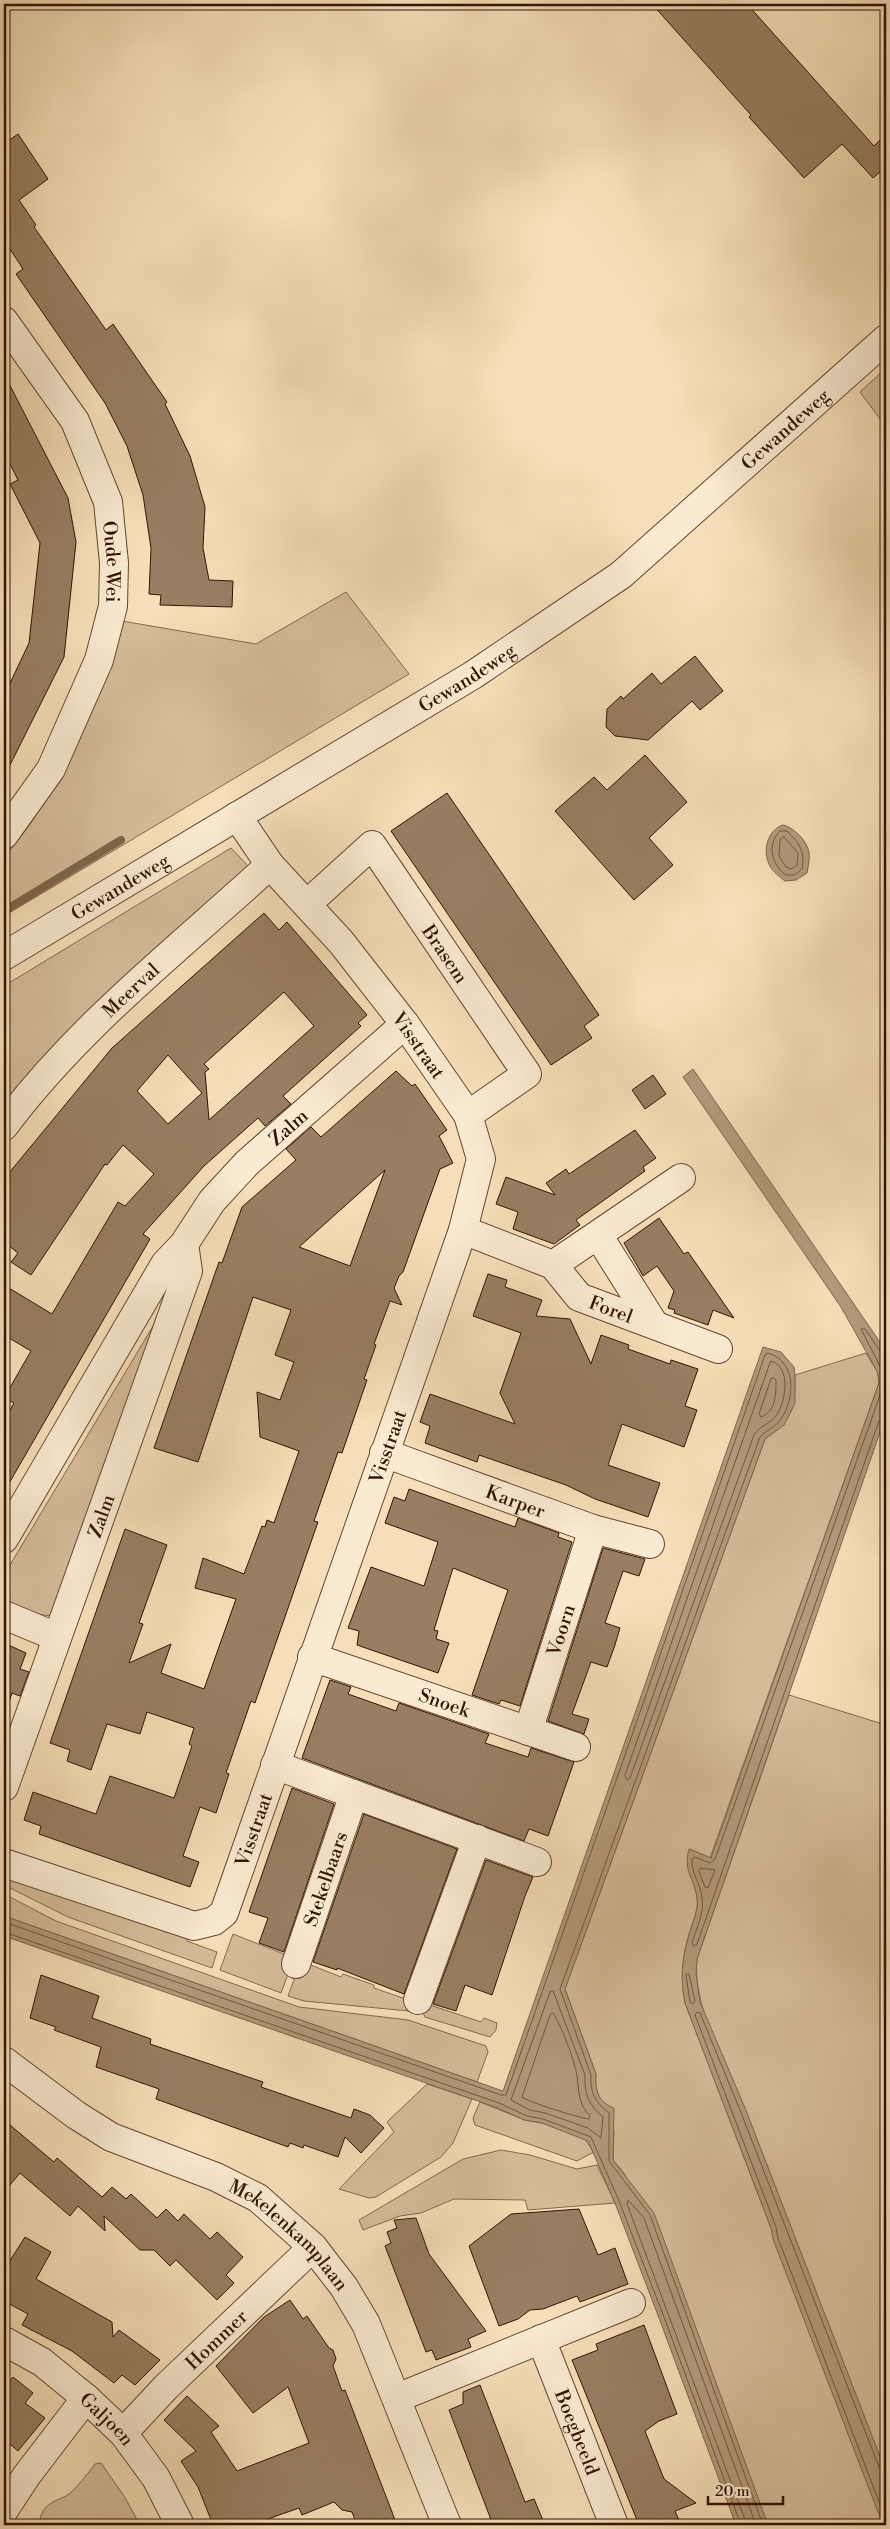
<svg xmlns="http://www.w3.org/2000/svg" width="890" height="2529" font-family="'Libre Bodoni',serif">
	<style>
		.green { fill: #d5bc99; stroke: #84684e }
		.water { fill: #b39a7b; stroke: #7f644b }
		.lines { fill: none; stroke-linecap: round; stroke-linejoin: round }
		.shore { stroke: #725740; stroke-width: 1 }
		.stream { stroke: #7f644b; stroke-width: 8 }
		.building { fill: #987e62; stroke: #321404; fill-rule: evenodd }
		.minor-casing { stroke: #634731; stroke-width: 30 }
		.tertiary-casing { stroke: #634731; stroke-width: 30 }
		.minor { stroke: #f9ead1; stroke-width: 28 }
		.tertiary { stroke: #f9ead1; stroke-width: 28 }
		.labels { text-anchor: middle; stroke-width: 4.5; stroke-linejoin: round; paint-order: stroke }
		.street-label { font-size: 19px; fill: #321404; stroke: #f9ead1 }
	</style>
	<rect width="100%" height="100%" fill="#f6dfb8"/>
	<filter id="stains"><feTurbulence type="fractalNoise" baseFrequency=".004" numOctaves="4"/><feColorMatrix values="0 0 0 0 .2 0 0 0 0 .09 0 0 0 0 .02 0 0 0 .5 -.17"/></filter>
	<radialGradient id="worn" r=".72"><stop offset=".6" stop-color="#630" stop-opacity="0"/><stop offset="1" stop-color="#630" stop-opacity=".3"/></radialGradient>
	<g class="green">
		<path d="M886,368V427L860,392Z"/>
		<path d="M346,592L409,674L4,916V858L31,823L61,775L122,621L256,644Z"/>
		<path d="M231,848L249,867L4,1106V986Z"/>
		<path d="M171,1296L52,1616L36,1614L5,1601L4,1575Z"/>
		<path d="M866,1353L878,1373L879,1383L710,1858L690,1849C683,1865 695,1882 697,1898C699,1909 693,1921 690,1931C682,1956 680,1978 685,2003L771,2228L793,2235C777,2192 761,2149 744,2107C726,2062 692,2007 697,1959L789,1695L886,1725V2525H768L624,2173L613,2160L614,2131L607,2105L600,2100L595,2085L596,2074L565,1989L765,1439C793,1418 795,1410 795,1375Z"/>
		<path d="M4,1873L188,1937L187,1941L217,1952L212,1968L68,1917L4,1885Z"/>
		<path d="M4,1894L56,1921L299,2007L408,2020L486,2046L488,2052L477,2082L7,1917L4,1928Z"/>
		<path d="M233,1934L294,1958L281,1993L220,1970Z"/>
		<path d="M301,1961L341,1977L343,1974L374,1985V1988L414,2002L412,2010L409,2011L304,2001L288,1996Z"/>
		<path d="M424,2003L481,2022L484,2018L497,2023L496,2030L490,2037L425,2017L422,2010Z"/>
		<path d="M427,2084L472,2099L453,2143L441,2157L376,2197L369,2198L339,2189L394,2132L387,2122Z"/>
		<path d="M480,2102L525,2120L542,2123L584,2138L594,2152L577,2161L475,2125L473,2118Z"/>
		<path d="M501,2150L530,2155L577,2169L597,2165L615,2203L528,2210L525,2200L454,2199L421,2213L400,2216L363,2230L359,2220L463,2159Z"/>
		<path d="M101,2463L124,2496L140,2525H39C41,2506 50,2503 66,2496C73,2493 89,2472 95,2464Z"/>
	</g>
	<g class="water">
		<path d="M783,825C793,827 808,841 809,853C810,859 808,867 807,873L796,880L785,881C780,877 773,872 770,866C762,852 767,830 783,825Z"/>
		<path d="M693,1069L886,1351V1415L707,1930L697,1959L696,1974L700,2002L745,2108L886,2472V2525H883L773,2239L771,2228L685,2003C680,1979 682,1959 689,1935C692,1923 699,1910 697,1897C694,1878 683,1872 689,1849L711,1858L879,1383L878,1373L841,1307L683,1077Z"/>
		<path d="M763,1347L781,1352L794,1367L795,1375V1403L784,1425L765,1439L565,1989L596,2074C595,2090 598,2102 614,2108L613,2160L654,2213L768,2525H736L659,2318L615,2203L588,2141L542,2123L524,2120L498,2108L4,1936V1916L503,2091Z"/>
	</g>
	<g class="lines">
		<g class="shore">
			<path d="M780,831H787C800,844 805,851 802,869L794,875H786C772,866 766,844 780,831Z"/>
			<path d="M784,837L798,853L797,865L792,869L786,867L779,856L780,840Z"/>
			<path d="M886,1354L880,1351L865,1329H861L882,1370L884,1384L715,1859L710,1863L695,1857L692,1859C691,1873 700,1883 702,1897C705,1912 696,1929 692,1943L694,1946L697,1944L879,1421L886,1417"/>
			<path d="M771,1361C792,1366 786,1404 775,1417C769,1424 759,1427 754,1435L630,1778L627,1780L625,1776Z"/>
			<path d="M774,1378L776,1380C776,1395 776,1411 761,1417L759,1414L771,1379Z"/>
			<path d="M701,1868L715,1870L708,1888L705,1887L699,1872Z"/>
			<path d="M4,1922L501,2095H506L765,1355L768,1353C797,1362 795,1398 781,1419C776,1427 766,1430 760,1437L560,1989L591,2075C590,2093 595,2102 609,2113V2161L650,2215L763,2525"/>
			<path d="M4,1932L499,2103L527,2116L543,2119L591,2137L619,2201L664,2317L741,2525"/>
			<path d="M689,1974L695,2001L693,2004L690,2002L686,1975Z"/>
			<path d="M553,1991L585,2075C584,2094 589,2105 603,2117L601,2138L588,2128L545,2113L530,2110L511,2100L550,1992Z"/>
			<path d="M553,2013C561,2024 575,2062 577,2076C579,2091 578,2104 590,2116L589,2119C576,2117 531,2103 522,2097L550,2015Z"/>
			<path d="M886,2471L879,2467L740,2110L700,2013L697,2012L695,2015L776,2227L778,2238L886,2520"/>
			<path d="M747,2525L627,2204L628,2200L644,2218L756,2525"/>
		</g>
		<path class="stream" d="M4,911L121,840"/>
	</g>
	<g class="building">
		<path d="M652,4H747L874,146L886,134V167L873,178L842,144L804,178L749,117L751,115Z"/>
		<path d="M18,134L48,179L19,200L36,225L34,227L106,330L113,324L167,402L165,404L190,456L205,507L203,548L209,580L233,581L232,607L160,605L161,595L149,594L151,548L143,495L127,446L105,403L16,274L23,269L4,240V144Z"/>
		<path d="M4,374L68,498L76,542L64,657L4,777V696L29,643L40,543L10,484L18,480L4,452Z"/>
		<path d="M695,656L723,691L700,710L692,701L648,740L615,736L606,727L607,709L621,696L623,699L652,673L661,684Z"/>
		<path d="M645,755L687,802L649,838L673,865L634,900L555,811L594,777L607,790Z"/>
		<path d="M447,793L599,1015L584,1026L592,1038L551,1065L391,831Z"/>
		<path d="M264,913L279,930L287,922L367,1015L358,1023L361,1026L283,1096L291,1104L265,1126L258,1118L204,1166L143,1234L150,1239L4,1492V1420L14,1403L4,1398L31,1351L4,1335V1285L52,1314L118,1202L125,1206L154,1174L123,1145L107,1165L105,1164L31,1275L11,1262L18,1253L4,1242V1179L112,1048ZM284,992L314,1026L209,1120L205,1072L209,1069L204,1064ZM168,1055L202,1093L168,1124L137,1091Z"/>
		<path d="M396,1071L412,1086L415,1084L447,1130L439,1136L453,1163L440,1169L403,1272L399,1276L394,1288L402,1305L390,1301L374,1344L376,1345L364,1379L367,1380L342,1453L338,1452L314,1521L318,1522L255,1703L251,1701L226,1773L229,1774L216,1813L200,1807L183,1856L199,1862L190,1887L39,1834L41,1826L24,1820L33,1792L96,1814L110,1776L174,1798L192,1746L189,1744L194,1728L147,1712L140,1734L107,1724L91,1770L67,1761L70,1750L50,1743L125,1529L167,1545L139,1623L143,1624L129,1663L171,1644L161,1673L204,1689L236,1599L195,1588L203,1558L244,1574L262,1526L265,1527L267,1520L274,1523L299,1451L260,1437L257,1392L280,1400L294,1362L275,1355L291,1310L253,1297L198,1462L154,1448L219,1262L222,1263L242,1207L296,1160L286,1149L311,1127L321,1137ZM385,1170L350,1266L299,1247Z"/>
		<path d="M653,1075L666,1094L645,1109L632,1090Z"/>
		<path d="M635,1130L656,1158L643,1167L645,1171L576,1220L580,1225L554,1244L513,1229L518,1212L496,1204L506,1177L555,1195L546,1183L566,1169L569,1174Z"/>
		<path d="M659,1218L684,1254L688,1252L734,1318L713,1310L708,1325L674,1313L675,1310L668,1308L674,1291L657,1266L643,1276L624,1243Z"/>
		<path d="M488,1274L507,1280L505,1287L542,1300L536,1316L570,1319L591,1364L601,1335L629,1345L628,1349L670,1364L671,1360L698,1369L685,1406L697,1410L684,1447L622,1424L608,1465L660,1483L648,1517L595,1499L566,1485L479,1455L477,1462L425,1443L430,1426L420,1422L430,1394L515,1424L500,1393L521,1333L473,1316Z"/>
		<path d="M409,1489L515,1527L518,1518L559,1533L558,1537L572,1542L520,1706L501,1700L499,1704L472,1695L508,1590L453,1568L434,1630L438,1631L436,1639L449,1643L438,1673L357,1645L359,1631L348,1628L371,1567L424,1586L438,1542L385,1523L394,1497L405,1501Z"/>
		<path d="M603,1548L645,1559L639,1576L623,1571L605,1623L620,1628L614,1648L607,1667L591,1662L572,1714L589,1719L584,1734L548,1721Z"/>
		<path d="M4,1643L26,1653L20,1669L29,1672L20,1696L12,1693L7,1708H4Z"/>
		<path d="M330,1680L351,1687L348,1694L396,1711L399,1703L489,1734L485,1743L528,1757L531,1748L574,1762L548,1836L529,1829L524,1841L302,1758Z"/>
		<path d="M292,1788L334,1804L284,1952L259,1943L268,1918L249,1912Z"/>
		<path d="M364,1814L457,1849L404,1994L337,1968V1970L313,1962Z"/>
		<path d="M486,1860L533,1877L525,1896L492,1995L465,1985L456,2011L433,2004Z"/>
		<path d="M41,1975L99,1996L92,2018L151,2039L150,2044L263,2082L261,2087L351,2118L354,2109L370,2115L384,2128L361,2153L345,2137L338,2157L304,2145L303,2148L290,2143L288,2147L156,2099L159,2089L96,2067L101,2047L54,2030L56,2027L30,2018Z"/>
		<path d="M4,2120L54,2162L57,2158L102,2197L112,2187L126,2199L131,2194L157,2218L166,2209L178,2221L184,2214L210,2239L217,2232L243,2257L226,2275L234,2283L217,2300L176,2260L170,2266L154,2250H140L104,2216L105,2231L78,2206L70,2216L20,2173L4,2192Z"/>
		<path d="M579,2209L598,2255L615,2248L628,2284L580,2302L577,2296L543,2309L530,2310L518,2319L499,2326L469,2246L511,2214Z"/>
		<path d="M416,2218L429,2254L486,2331L468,2339L471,2347L436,2360L432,2350L426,2352L385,2246L391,2243L387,2232L397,2228L394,2220Z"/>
		<path d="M25,2237L51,2252L36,2279L112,2322L113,2337L119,2330L160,2360L135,2385L122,2375L114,2383L72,2351L22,2325L28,2314L4,2301V2270Z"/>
		<path d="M290,2300L303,2319L307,2316L329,2348L333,2350L336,2359L333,2366L342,2391L345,2390L397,2525H357L352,2512L342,2510L334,2502L302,2515L299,2508L251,2525H213L198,2487L181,2461L196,2451L164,2420L187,2396L219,2426L211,2432L237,2471L309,2443L288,2387L253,2413L216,2366L264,2317Z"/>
		<path d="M644,2325L677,2414L659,2421L645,2431L664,2479L696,2503L675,2511L681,2525H639L572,2360L598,2350L596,2344Z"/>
		<path d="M13,2377L33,2393L25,2403L45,2418L18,2451L4,2439V2386L5,2387Z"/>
		<path d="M480,2385L525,2502L534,2499L545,2525H493L449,2410L463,2404V2392Z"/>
	</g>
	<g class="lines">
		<defs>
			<g id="minor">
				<path id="s1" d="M4,321L75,421L108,502L114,563L113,606L99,660L51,769L4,835"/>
				<path id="s2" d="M307,904L372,845L527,1074L468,1115"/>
				<path id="s3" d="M4,1126C79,1026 178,949 270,865"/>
				<path id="s4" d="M463,1230L553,1265L579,1297L718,1349"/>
				<path d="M598,1235L654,1324"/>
				<path d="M553,1265L681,1178"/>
				<path id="s5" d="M384,1453L593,1529L650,1544"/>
				<path id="s6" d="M4,1539L165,1264L184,1244L212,1201L247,1163L405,1024"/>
				<path d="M4,1615L57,1637"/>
				<path id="s7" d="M312,1657L576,1747"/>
				<path id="s8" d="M528,1731L593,1529"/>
				<path d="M275,1765L537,1862"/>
				<path id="s9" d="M4,1787L188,1271L184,1244"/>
				<path id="s10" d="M4,1863L194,1926L214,1921L224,1913L463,1230L481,1159L468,1115L405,1024L341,942L270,865L237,816"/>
				<path id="s11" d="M296,1964L354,1794"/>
				<path d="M418,2000L477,1839"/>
				<path id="s12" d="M4,2061L76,2115L111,2137L216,2177L258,2198L313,2247L344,2287L366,2324L447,2525"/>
				<path id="s13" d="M541,2339L614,2525"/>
				<path id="s14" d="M4,2341L42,2362L86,2398L123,2433L156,2478L180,2525"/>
				<path d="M397,2398L631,2303"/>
				<path id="s15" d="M123,2433L166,2387L313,2247"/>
				<path d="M4,2510L27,2475L86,2398"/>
			</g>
			<g id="tertiary">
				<path id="s16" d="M4,956L473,675L621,575L886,339"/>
			</g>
		</defs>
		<use href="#minor" class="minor-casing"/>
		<use href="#tertiary" class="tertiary-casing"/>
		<use href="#minor" class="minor"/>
		<use href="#tertiary" class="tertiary"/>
	</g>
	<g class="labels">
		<g class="street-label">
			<text dy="7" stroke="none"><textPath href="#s16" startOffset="945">Gewandeweg</textPath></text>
			<text dy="7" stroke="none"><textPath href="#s1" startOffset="270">Oude Wei</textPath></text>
			<text dy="7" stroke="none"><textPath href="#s16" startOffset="540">Gewandeweg</textPath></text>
			<text dy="7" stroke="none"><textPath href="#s16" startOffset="135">Gewandeweg</textPath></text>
			<text dy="7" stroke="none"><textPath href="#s2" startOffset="219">Brasem</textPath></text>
			<text dy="7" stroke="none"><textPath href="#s3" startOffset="186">Meerval</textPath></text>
			<text transform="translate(419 1045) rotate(55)" y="7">Visstraat</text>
			<text dy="7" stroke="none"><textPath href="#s6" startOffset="504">Zalm</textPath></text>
			<text dy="7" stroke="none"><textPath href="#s4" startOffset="172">Forel</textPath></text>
			<text dy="7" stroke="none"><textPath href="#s10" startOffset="728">Visstraat</textPath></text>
			<text dy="7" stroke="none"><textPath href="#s5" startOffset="140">Karper</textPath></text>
			<text dy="7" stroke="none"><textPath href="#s9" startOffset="288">Zalm</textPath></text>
			<text dy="7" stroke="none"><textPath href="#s8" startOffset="106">Voorn</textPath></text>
			<text dy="7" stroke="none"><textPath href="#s7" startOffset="140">Snoek</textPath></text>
			<text dy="7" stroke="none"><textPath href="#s10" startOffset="322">Visstraat</textPath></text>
			<text dy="7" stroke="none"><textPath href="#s11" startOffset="90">Stekelbaars</textPath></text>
			<text dy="7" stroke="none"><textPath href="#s12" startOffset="338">Mekelenkamplaan</textPath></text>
			<text dy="7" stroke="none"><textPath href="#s15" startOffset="132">Hommer</textPath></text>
			<text dy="7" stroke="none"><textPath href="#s14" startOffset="130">Galjoen</textPath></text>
			<text dy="7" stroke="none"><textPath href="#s13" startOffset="100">Boegbeeld</textPath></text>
		</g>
	</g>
	<rect width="890" height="2529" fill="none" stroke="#f6dfb8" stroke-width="20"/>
	<rect x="5" y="5" width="880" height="2519" fill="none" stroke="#321404" stroke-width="2.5"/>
	<rect x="10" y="10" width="870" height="2509" fill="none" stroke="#321404"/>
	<path d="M708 2496v8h75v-8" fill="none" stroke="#321404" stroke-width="2.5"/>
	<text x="715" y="2496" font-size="15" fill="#321404" stroke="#f9ead1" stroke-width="4" paint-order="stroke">20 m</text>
	<rect width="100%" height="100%" filter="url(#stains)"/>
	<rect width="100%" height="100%" fill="url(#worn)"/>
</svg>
